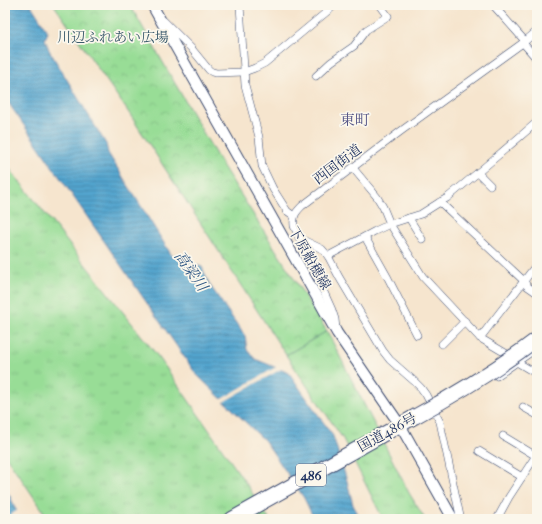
<svg xmlns="http://www.w3.org/2000/svg" width="542" height="524" font-family="'IM FELL French Canon','Noto Serif JP',serif">
	<style>
		.grass { fill: url(#grass-tufts); stroke: #5a867a }
		.park { fill: url(#park-crowns); stroke: #5a867a }
		.water { fill: url(#water-rules); stroke: #376a96 }
		.pier { fill: #f6e5ce }
		.lines { fill: none; stroke-linecap: round; stroke-linejoin: round }
		.stream { stroke: #53a4ce; stroke-width: 2.5 }
		.street-casing { stroke: #3c4a6f; stroke-width: 8 }
		.secondary-casing { stroke: #3c4a6f; stroke-width: 12 }
		.highway-casing { stroke: #3c4a6f; stroke-width: 16 }
		.street { stroke: #fff; stroke-width: 7 }
		.secondary { stroke: #fff; stroke-width: 10 }
		.highway { stroke: #fff; stroke-width: 14 }
		.highway-bridge-casing { stroke: #3c4a6f; stroke-width: 16; stroke-linecap: butt }
		.highway-bridge { stroke: #fff; stroke-width: 14 }
		.labels { text-anchor: middle; stroke-width: 3.5; stroke-linejoin: round; paint-order: stroke }
		.shield { fill: #fbf7ec; stroke: #5e6b89; stroke-width: 1 }
		.shield-label { font-size: 13px; font-weight: bold; fill: #1b2f5e }
		.park-label { font-size: 14px; fill: #3a5a6c; stroke: #fbf7ec }
		.street-label { font-size: 14px; fill: #1b2f5e; stroke: #fbf7ec }
		.neighbourhood-label { font-size: 15px; fill: #565788; stroke: #fbf7ec }
		.water-label { font-size: 15px; font-style: italic; fill: #2f5885; stroke: #fbf7ec }
	</style>
	<defs>
		<pattern id="grass-tufts" width="24" height="20" patternUnits="userSpaceOnUse"><rect width="24" height="20" fill="#98dd96"/><path d="M3 7l-1-3M5 7V3M7 7l1-3M15 17l-1-3M17 17v-4M19 17l1-3" fill="none" stroke="#82be84"/></pattern>
		<pattern id="park-crowns" width="20" height="18" patternUnits="userSpaceOnUse"><rect width="20" height="18" fill="#98dd96"/><path d="M2 6a3 3 0 1 1 6 0M12 15a3 3 0 1 1 6 0" fill="none" stroke="#82be84"/></pattern>
		<pattern id="water-rules" width="6" height="5" patternUnits="userSpaceOnUse"><rect width="6" height="5" fill="#53a4ce"/><path d="M0 2.5h6" fill="none" stroke="#4486aa"/></pattern>
	</defs>
	<rect width="100%" height="100%" fill="#fbf7ec"/>
	<filter id="ink" filterUnits="userSpaceOnUse"><feTurbulence type="fractalNoise" baseFrequency=".025" numOctaves="2"/><feDisplacementMap in="SourceGraphic" scale="8" xChannelSelector="R" yChannelSelector="G"/><feConvolveMatrix kernelMatrix="1 2 1 2 8 2 1 2 1" color-interpolation-filters="sRGB"/></filter>
	<filter id="wash" filterUnits="userSpaceOnUse"><feTurbulence type="fractalNoise" baseFrequency=".012" numOctaves="4" result="noise"/><feDisplacementMap in="SourceGraphic" scale="16" xChannelSelector="R" yChannelSelector="G"/><feGaussianBlur stdDeviation="0.9" result="paint"/><feColorMatrix in="noise" values="0 0 0 0 0 0 0 0 0 0 0 0 0 0 0 0 0 1.4 0 .05"/><feComposite in="paint" operator="in"/></filter>
	<g filter="url(#wash)">
		<rect width="100%" height="100%" fill="#f6e5ce"/>
		<g class="grass">
			<path d="M5,163L160,359L245,482L269,519H47L42,509L5,455Z"/>
			<path d="M327,331L409,493L425,519H383L343,439L286,355Z"/>
		</g>
		<path class="park" d="M54,5H130L219,160L327,331L286,355L127,110Z"/>
		<g class="water">
			<path d="M5,5H31L48,32L45,39L49,50L106,144L108,153L172,256L202,267L209,284L245,336L247,350L255,359L289,373L333,436L347,481L353,505L361,519H314L304,498L265,441L196,374L5,98Z"/>
			<path d="M5,489L10,496L20,519H5Z"/>
		</g>
		<g class="pier">
			<path d="M278,366L283,368L223,402L220,400Z"/>
			<path d="M18,510L21,516L16,519H5V518Z"/>
		</g>
		<g class="lines">
			<path class="stream" d="M536,259L537,257"/>
		</g>
	</g>
	<g filter="url(#ink)">
		<g class="lines">
			<defs>
				<g id="street">
					<path d="M240,5L245,85L259,137L262,166L273,189L287,211L294,216"/>
					<path d="M493,5L525,41"/>
					<path d="M164,21L191,48L209,70L212,72L216,73L244,72L255,68L265,63L335,5"/>
					<path d="M523,43L537,59"/>
					<path d="M316,76L331,62L354,46L366,30L388,16L380,5"/>
					<path d="M353,168L377,197L383,207L390,224L423,277L480,338L507,354"/>
					<path d="M478,173L490,185"/>
					<path d="M440,202L524,281L527,286L537,293"/>
					<path d="M409,218L422,239"/>
					<path d="M365,237L388,278L417,335"/>
					<path d="M299,238L322,249L328,256L339,277L383,351L390,360L414,381L421,388L426,395L440,422L460,516V519"/>
					<path d="M328,256L375,231L390,224L421,214L440,202L447,198L481,170L537,122"/>
					<path d="M336,329L335,319L332,310L294,226C293,216 295,213 302,206L401,131L524,42L537,31"/>
					<path d="M480,338L537,264"/>
					<path d="M442,344L465,321"/>
					<path d="M515,361L537,374"/>
					<path d="M497,376L537,348"/>
					<path d="M523,407L537,415"/>
					<path d="M503,436L536,456"/>
					<path d="M479,451L522,477"/>
					<path d="M497,519L509,497L537,454"/>
				</g>
				<path id="secondary" d="M152,5L337,333L400,425L453,519"/>
				<path id="highway" d="M232,519L416,416"/>
			</defs>
			<use href="#street" class="street-casing"/>
			<use href="#secondary" class="secondary-casing"/>
			<use href="#highway" class="highway-casing"/>
			<use href="#street" class="street"/>
			<use href="#secondary" class="secondary"/>
			<use href="#highway" class="highway"/>
			<defs>
				<path id="highway-bridge" d="M416,416C458,393 499,368 537,339"/>
			</defs>
			<use href="#highway-bridge" class="highway-bridge-casing"/>
			<use href="#highway-bridge" class="highway-bridge"/>
		</g>
	</g>
	<g class="labels">
		<rect class="shield" x="296" y="464" width="30" height="22" rx="3"/>
		<g class="shield-label">
			<text x="311" y="480">486</text>
		</g>
		<g class="park-label">
			<text x="113" y="42">川辺ふれあい広場</text>
		</g>
		<g class="street-label">
			<text transform="translate(337 164) rotate(-37)" y="5">西国街道</text>
			<text transform="translate(310 258) rotate(60)" y="5">下原船穂線</text>
			<text transform="translate(387 432) rotate(-29)" y="5">国道486号</text>
		</g>
		<g class="neighbourhood-label">
			<text x="355" y="125">東町</text>
		</g>
		<g class="water-label">
			<text transform="translate(191 271) rotate(55)" y="5">高梁川</text>
		</g>
	</g>
	<rect width="542" height="524" fill="none" stroke="#fbf7ec" stroke-width="20"/>
</svg>
